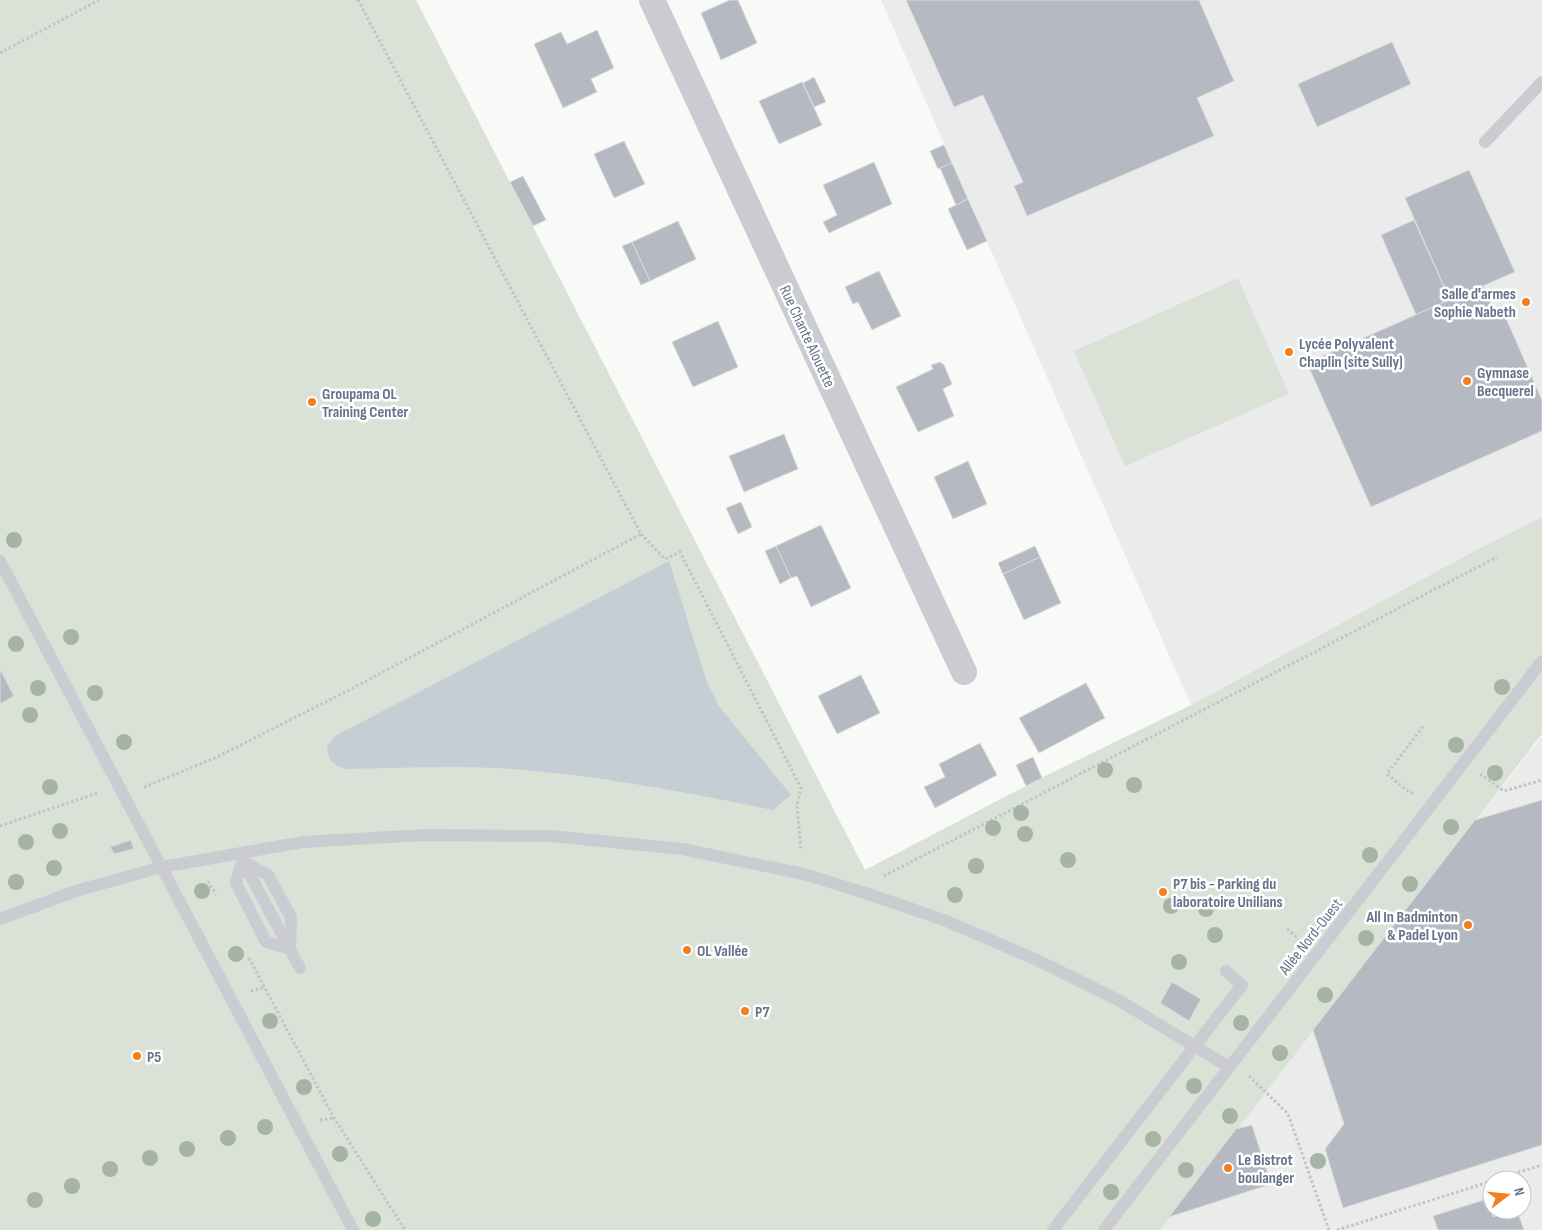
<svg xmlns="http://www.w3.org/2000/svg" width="1542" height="1230" font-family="'Sofia Sans Condensed',sans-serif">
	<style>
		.built { fill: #eaebea; fill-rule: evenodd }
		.green { fill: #dae2d8 }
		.water { fill: #c6ced5 }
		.building { fill: #b4b9c2; stroke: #dbdcd9 }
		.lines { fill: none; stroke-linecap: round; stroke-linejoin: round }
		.path { stroke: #c1c3c6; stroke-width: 3; stroke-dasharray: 2.5 2.5; stroke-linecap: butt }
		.service { stroke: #caccd1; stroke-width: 12 }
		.minor { stroke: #caccd1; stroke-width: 26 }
		.tree { fill: #a6b4a6 }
		.poi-dot { fill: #f08022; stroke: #fff; stroke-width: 2 }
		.labels { text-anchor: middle; stroke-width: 5; stroke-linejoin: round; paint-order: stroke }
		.poi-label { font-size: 16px; font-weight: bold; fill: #67728b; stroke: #fff; text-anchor: start }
		.street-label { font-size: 16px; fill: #67728b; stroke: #fff }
	</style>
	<rect width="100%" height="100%" fill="#f9faf7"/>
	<g class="built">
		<path d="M881,0H1542V517L1463,557L1191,705Z"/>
		<path d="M1542,736V1230H1160L1313,1030ZM1492,1180H1522V1210H1492Z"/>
	</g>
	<g class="green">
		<path d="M0,0H416L865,870L1045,776L1191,705L1463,557L1542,517V734L1476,820L1542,800V1145L1343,1208L1325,1149L1344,1124L1313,1031L1160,1230H0Z"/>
		<path d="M1238,278L1289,394L1125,466L1074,351Z"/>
	</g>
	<path class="water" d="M669,561L706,679L718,705L791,795L773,810C686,792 601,776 512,769C457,765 401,768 345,769C332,764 328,760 327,746L335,736Z"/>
	<g class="building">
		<path d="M730,0H738L757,43L721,60L701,13Z"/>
		<path d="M906,0H1199L1234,81L1197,98L1214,136L1027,216L1014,186L1023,182L983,95L954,107Z"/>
		<path d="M597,30L614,68L591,79L597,92L563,108L534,44L561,32L567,44Z"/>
		<path d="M1392,42L1411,84L1317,127L1298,84Z"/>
		<path d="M814,77L826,102L814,107L803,83Z"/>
		<path d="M802,82L822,125L779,144L759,101Z"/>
		<path d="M624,141L645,184L614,198L594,154Z"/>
		<path d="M944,145L952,163L938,169L930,151Z"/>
		<path d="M874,162L892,204L829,233L823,222L837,215L823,185Z"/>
		<path d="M952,163L968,199L956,205L940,168Z"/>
		<path d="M1469,170L1515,272L1450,300L1405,198Z"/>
		<path d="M523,176L546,220L533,226L510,182Z"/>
		<path d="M968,199L987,241L967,250L948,209Z"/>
		<path d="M1414,220L1450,300L1416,315L1381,235Z"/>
		<path d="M678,221L696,259L650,281L632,242Z"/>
		<path d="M632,242L650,281L641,285L622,246Z"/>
		<path d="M879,271L901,316L872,330L858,302L853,304L845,287Z"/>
		<path d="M1483,285L1497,319L1505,316L1542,400V431L1371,507L1307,363Z"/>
		<path d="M718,321L738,367L693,387L672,342Z"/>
		<path d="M940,362L944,365L952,384L943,389L954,416L918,432L896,387L933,369L931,365Z"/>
		<path d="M784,434L798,469L744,492L729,456Z"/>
		<path d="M968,461L987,504L953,519L934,477Z"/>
		<path d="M741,502L752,527L738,534L726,508Z"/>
		<path d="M821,525L851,588L811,607L797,576L791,578L776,546Z"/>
		<path d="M776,546L791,578L780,584L765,551Z"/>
		<path d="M1035,546L1040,557L1003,574L998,563Z"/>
		<path d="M1040,557L1061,603L1024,620L1003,574Z"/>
		<path d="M0,669L14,696L0,704Z"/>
		<path d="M861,675L880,713L837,734L818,696Z"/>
		<path d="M1086,683L1105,718L1039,753L1019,718Z"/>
		<path d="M980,743L997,775L935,808L924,787L945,777L939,764Z"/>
		<path d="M1033,757L1042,778L1026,786L1016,765Z"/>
		<path d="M1542,800V1145L1343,1208L1325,1149L1344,1124L1313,1030L1475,820Z"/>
		<path d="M131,840L134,849L114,854L110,847Z"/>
		<path d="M1172,982L1201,999L1189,1021L1160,1003Z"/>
		<path d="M1252,1125L1271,1184L1169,1217L1236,1129Z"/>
		<path d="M1487,1199L1493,1217L1517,1210L1524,1230H1438L1433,1216Z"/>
	</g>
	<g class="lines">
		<g class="path">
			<path d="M0,53L99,0"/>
			<path d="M641,534L665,559L680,552L801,788L797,805L801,851"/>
			<path d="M1480,774L1504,791L1542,780"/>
			<path d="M144,787L215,758L355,687L641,534L358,0"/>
			<path d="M1413,793H1410L1387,774L1424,725"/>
			<path d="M0,826L98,793"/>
			<path d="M884,876L1497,557"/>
			<path d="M208,881L216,895"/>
			<path d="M1287,929L1298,938L1299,941"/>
			<path d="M249,958L334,1118L405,1230"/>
			<path d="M251,991L265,987"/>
			<path d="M1249,1076L1288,1114L1329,1230"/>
			<path d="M320,1120L334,1118"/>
			<path d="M1494,1180L1542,1165"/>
			<path d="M1337,1230L1492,1181"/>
		</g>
		<g class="service">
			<path d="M1485,142L1542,82"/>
			<path d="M0,561L353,1230"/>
			<path d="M242,860L300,968"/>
			<path d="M242,861L268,875L291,917L290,949L266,942L236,883Z"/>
			<path d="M0,919L79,890L162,867L303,842L425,835L551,836L682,849L804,874L865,893L944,920L1037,960L1120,1001L1229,1067"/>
			<path d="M1053,1230L1242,985L1226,971"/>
			<path d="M1104,1230L1542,661"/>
		</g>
		<path class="minor" d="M652,0L964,672"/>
	</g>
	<g class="tree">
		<circle cx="14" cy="540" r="8"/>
		<circle cx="71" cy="637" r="8"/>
		<circle cx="16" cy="644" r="8"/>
		<circle cx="1502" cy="687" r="8"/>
		<circle cx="38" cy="688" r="8"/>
		<circle cx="95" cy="693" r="8"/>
		<circle cx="30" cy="715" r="8"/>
		<circle cx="124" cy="742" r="8"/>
		<circle cx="1456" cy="745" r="8"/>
		<circle cx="1105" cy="770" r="8"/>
		<circle cx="1495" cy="773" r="8"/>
		<circle cx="1134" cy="785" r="8"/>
		<circle cx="50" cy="787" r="8"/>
		<circle cx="1021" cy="813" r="8"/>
		<circle cx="1451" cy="827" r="8"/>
		<circle cx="993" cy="828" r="8"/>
		<circle cx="60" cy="831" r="8"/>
		<circle cx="1025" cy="834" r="8"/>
		<circle cx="26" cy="842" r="8"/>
		<circle cx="1370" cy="855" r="8"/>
		<circle cx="1068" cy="860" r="8"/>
		<circle cx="976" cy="866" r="8"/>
		<circle cx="54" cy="868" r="8"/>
		<circle cx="16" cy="882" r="8"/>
		<circle cx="1410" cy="884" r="8"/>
		<circle cx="202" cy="891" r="8"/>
		<circle cx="955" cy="895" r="8"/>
		<circle cx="1171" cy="906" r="8"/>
		<circle cx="1206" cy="909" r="8"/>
		<circle cx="1215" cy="935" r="8"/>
		<circle cx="1366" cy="938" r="8"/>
		<circle cx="236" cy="954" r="8"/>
		<circle cx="1179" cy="962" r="8"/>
		<circle cx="1288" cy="965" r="8"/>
		<circle cx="1325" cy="995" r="8"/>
		<circle cx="270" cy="1021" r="8"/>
		<circle cx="1241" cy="1023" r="8"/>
		<circle cx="1280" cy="1053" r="8"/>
		<circle cx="1194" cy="1086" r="8"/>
		<circle cx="304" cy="1087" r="8"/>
		<circle cx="1230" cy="1116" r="8"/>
		<circle cx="265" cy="1127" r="8"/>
		<circle cx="228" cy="1138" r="8"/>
		<circle cx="1153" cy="1139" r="8"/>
		<circle cx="187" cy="1149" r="8"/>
		<circle cx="340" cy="1154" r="8"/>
		<circle cx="150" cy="1158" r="8"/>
		<circle cx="1318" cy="1161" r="8"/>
		<circle cx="110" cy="1169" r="8"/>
		<circle cx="1186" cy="1170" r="8"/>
		<circle cx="72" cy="1186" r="8"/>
		<circle cx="1111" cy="1192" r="8"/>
		<circle cx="35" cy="1200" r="8"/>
		<circle cx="373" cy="1219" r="8"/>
	</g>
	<g class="poi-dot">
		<circle cx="1526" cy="302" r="5"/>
		<circle cx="1289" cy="352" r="5"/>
		<circle cx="1467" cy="381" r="5"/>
		<circle cx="312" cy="402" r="5"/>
		<circle cx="1163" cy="892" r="5"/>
		<circle cx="1468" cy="925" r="5"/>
		<circle cx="687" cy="950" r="5"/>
		<circle cx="745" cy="1011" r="5"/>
		<circle cx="137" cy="1056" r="5"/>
		<circle cx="1228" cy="1168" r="5"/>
	</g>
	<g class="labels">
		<g class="poi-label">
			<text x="1516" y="299" text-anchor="end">Salle d'armes<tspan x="1516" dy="18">Sophie Nabeth</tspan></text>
			<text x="1299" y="349">Lycée Polyvalent<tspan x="1299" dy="18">Chaplin (site Sully)</tspan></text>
			<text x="1477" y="378">Gymnase<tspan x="1477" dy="18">Becquerel</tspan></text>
			<text x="322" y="399">Groupama OL<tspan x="322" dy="18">Training Center</tspan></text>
			<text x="1173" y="889">P7 bis - Parking du<tspan x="1173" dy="18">laboratoire Unilians</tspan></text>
			<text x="1458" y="922" text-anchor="end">All In Badminton<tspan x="1458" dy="18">&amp; Padel Lyon</tspan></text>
			<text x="697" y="956">OL Vallée</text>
			<text x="755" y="1017">P7</text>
			<text x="147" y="1062">P5</text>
			<text x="1238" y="1165">Le Bistrot<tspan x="1238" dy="18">boulanger</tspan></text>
		</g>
		<g class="street-label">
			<text transform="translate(808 336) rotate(65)" y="6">Rue Chante Alouette</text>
			<text transform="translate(1310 936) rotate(-52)" y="6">Allée Nord-Ouest</text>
		</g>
	</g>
	<g transform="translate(1507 1195) rotate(74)"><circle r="24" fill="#ffffff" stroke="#c2c7d1"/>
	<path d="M0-4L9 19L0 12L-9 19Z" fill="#f08022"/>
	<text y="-8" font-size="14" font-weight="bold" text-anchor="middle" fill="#67728b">N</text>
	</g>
</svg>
